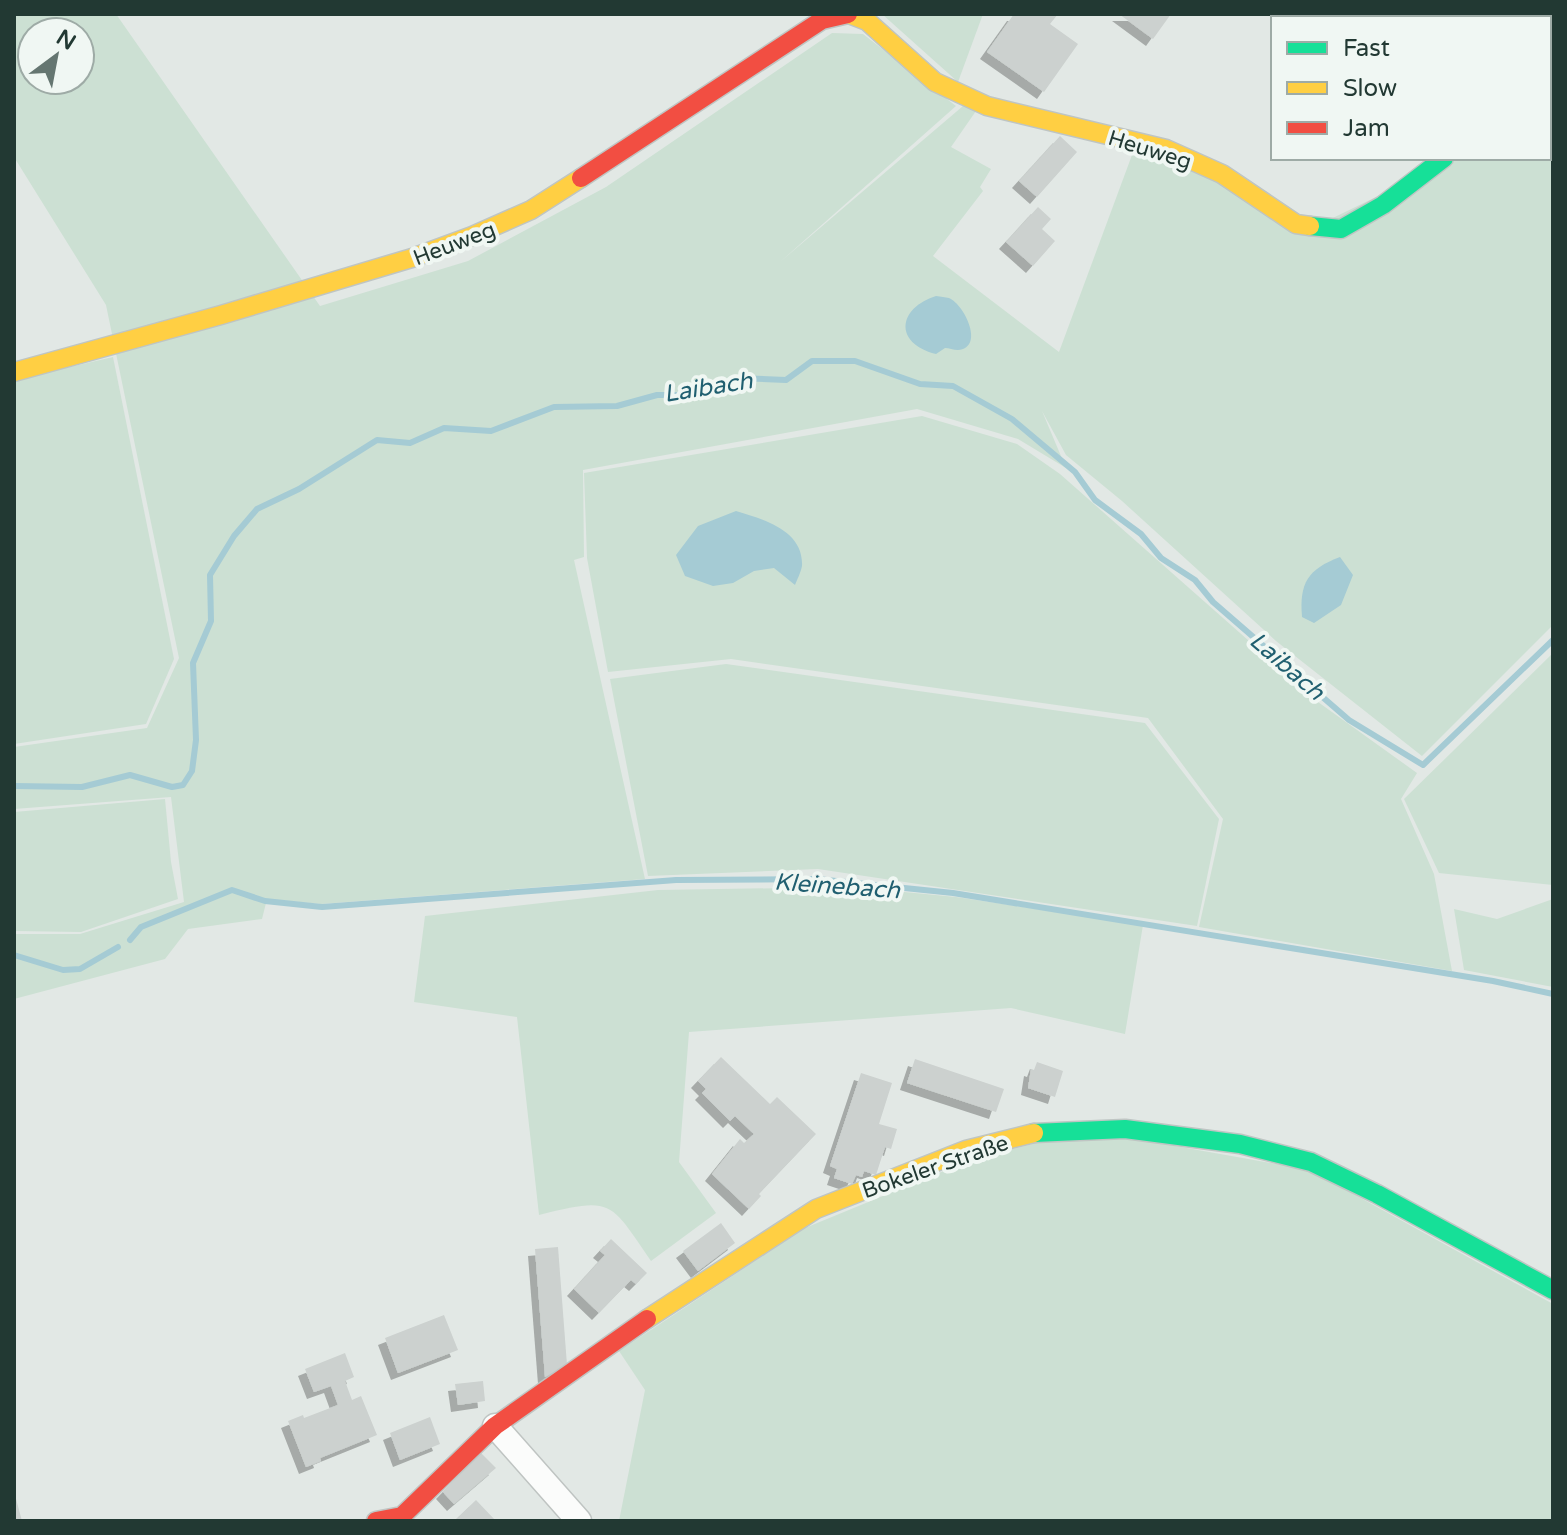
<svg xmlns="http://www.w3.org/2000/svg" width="1567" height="1535" font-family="'Varela Round',sans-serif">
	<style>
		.green { fill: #cce0d3; fill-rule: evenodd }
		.water { fill: #a5cbd4 }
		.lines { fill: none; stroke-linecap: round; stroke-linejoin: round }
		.stream { stroke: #a5cbd4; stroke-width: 6 }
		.building { fill: #ccd1cf; filter: url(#shadow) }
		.street-casing { stroke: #bfc4c2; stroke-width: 27 }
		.fast-casing { stroke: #bfc5c3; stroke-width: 21 }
		.slow-casing { stroke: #bfc5c3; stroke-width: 21 }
		.jam-casing { stroke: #bfc5c3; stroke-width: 21 }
		.street { stroke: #fbfcfb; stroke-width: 24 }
		.fast { stroke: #16e098; stroke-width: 18 }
		.slow { stroke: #ffcf43; stroke-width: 18 }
		.jam { stroke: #f24e42; stroke-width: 18 }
		.labels { text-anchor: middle; stroke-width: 8; stroke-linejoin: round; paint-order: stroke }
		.street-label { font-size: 22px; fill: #223933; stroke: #f0f7f3 }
		.water-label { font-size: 24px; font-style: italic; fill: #205f70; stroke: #f0f7f3 }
	</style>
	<defs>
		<filter id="shadow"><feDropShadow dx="-7" dy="7" stdDeviation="0" flood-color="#0004"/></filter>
	</defs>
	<rect width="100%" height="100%" fill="#e2e8e5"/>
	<g class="green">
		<path d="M14,14H116L320,306L468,261L606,187L832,33L863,34L956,106L780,262L963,106L976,111L951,147L991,169L980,187L983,191L933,256L1059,352L1132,155L1210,175L1302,233L1456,158H1549V86L1553,82V625L1422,756L1276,641L1122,501L1066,455L1042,411L1066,468L1018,439L917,409L583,470L584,557L574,560L645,879L321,904L267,899L262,919L188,929L165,959L14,999V934H80L184,902L171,797L14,809V747L147,728L179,658L106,305L14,157ZM32,32H80V80H32Z"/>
		<path d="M882,14H983L958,82Z"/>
		<path d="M113,357L174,659L146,724L14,744V380Z"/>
		<path d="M922,416L1017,444L1060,474L1318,702L1417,773L1401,799L1434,874L1452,971L1199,927L1223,819L1148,718L731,659L608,672L587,558L584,473Z"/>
		<path d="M1553,653V885L1439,873L1404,799Z"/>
		<path d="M726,664L1145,723L1219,819L1197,926L818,869L648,876L610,679Z"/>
		<path d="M165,799L171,862L178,899L81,932L14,931V812Z"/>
		<path d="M853,887L956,897L1143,925L1125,1034L1011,1008L689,1032L679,1162L716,1213L651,1261C609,1200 613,1197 539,1215L517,1017L414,1002L425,916L658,890Z"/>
		<path d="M1553,899V987L1464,970L1454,909L1497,919Z"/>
		<path d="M1125,1137L1310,1170L1553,1304V1521H619L645,1390L619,1351L805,1228L973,1159L1049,1140Z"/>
	</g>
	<g class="water">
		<path d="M936,296C941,297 945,297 949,298C965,305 985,348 958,350C953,350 949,348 945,348L936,354C893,343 898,308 936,296Z"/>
		<path d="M736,511C762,519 804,530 802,566C801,572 797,580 795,585L774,568L754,571L733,583L713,586L685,576L676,555L698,526Z"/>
		<path d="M1340,557L1353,575L1341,605L1314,623L1302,617C1299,583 1308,569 1340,557Z"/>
	</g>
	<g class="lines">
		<g class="stream">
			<path d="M14,786L82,787L130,775L172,787L183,785L192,771L196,740L193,663L211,621L210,575L234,536L257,509L299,489L377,440L410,443L444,428L491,431L554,407L617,406L657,395H683L738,378L786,380L812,361H855L920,384L953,386L1012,419L1075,472L1095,500L1141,534L1161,558L1195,580L1213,602L1349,720L1423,765L1553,640"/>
			<path d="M130,940L141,927L232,890L265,901L322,907L676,880L817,879L953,893L1493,981L1553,994"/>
			<path d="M14,955L63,970L80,969L118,947"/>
		</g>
	</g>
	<g class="building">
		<path d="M1014,14H1058L1050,24L1078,44L1044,92L987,52Z"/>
		<path d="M1119,14H1171L1153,39Z"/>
		<path d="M1060,136L1077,152L1037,197L1019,181Z"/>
		<path d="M1038,207L1051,219L1042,229L1055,241L1033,266L1006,242Z"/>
		<path d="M721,1057L770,1104L777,1097L816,1134L759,1194L761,1196L749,1209L712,1174L740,1139L744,1143L754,1134L735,1116L730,1121L702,1093L706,1089L698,1081Z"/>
		<path d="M915,1059L1004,1089L996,1112L907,1083Z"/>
		<path d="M1037,1062L1063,1071L1055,1097L1028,1088L1031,1069L1034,1070Z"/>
		<path d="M861,1073L892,1083L879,1124L897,1129L891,1149L885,1147L876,1175L864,1171L862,1177L856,1175L852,1184L834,1178L837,1169L830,1166Z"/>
		<path d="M721,1223L735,1243L698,1271L683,1251Z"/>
		<path d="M611,1239L647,1273L636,1284L631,1280L599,1313L574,1289L605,1255L600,1251Z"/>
		<path d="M558,1247L567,1365L545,1377L535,1249Z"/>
		<path d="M444,1315L458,1350L398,1373L385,1338Z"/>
		<path d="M345,1353L354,1377L345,1381L352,1400L361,1396L377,1435L320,1458L321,1461L306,1467L288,1421L303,1415L304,1418L338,1405L331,1386L314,1392L305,1369Z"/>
		<path d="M483,1381L485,1401L458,1405L455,1384Z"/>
		<path d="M430,1417L440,1444L400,1460L390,1433Z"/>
		<path d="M481,1453L496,1468L454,1504L443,1492Z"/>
		<path d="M14,1495H15L22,1521H14Z"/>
		<path d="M476,1500L496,1521H454Z"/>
	</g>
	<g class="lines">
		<defs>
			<g id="street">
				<path d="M1549,76L1553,73"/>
				<path d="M495,1426L579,1521"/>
			</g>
			<g id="fast">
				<path d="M1310,226L1341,229L1383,205L1444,158"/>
				<path d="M1034,1133L1125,1129L1240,1144L1311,1162L1377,1194L1553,1290"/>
			</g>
			<g id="slow">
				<path d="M849,14L867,21L935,82L987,106L1166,149L1222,174L1296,224L1310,226"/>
				<path d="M14,372L221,315L412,258L472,236L531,210L581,178"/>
				<path d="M647,1319L816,1209L966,1150L1034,1133"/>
			</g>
			<g id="jam">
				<path d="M581,178L822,20L848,14"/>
				<path d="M376,1521L402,1516L495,1426L647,1319"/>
			</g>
		</defs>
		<use href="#street" class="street-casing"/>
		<use href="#fast" class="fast-casing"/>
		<use href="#slow" class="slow-casing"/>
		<use href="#jam" class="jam-casing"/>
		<use href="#street" class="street"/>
		<use href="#fast" class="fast"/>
		<use href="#slow" class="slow"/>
		<use href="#jam" class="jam"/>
	</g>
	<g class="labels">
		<g class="street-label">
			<text transform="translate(1150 149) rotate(17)" y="8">Heuweg</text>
			<text transform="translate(454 243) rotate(-21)" y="8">Heuweg</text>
			<text transform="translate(935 1166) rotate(-19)" y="8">Bokeler Straße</text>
		</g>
		<g class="water-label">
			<text transform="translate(708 387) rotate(-9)" y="8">Laibach</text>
			<text transform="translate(1287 666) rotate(41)" y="8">Laibach</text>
			<text transform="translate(837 886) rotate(4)" y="8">Kleinebach</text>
		</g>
	</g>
	<rect width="1567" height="1535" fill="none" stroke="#223933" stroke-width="32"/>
	<rect x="1271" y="16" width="280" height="144" fill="#f0f7f3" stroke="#9eaba6" stroke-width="2"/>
	<rect x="1287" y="42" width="40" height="12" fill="#16e098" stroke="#9eaba6" stroke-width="2"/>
	<text x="1343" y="56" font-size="24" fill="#223933">Fast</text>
	<rect x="1287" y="82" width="40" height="12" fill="#ffcf43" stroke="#9eaba6" stroke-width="2"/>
	<text x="1343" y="96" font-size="24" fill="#223933">Slow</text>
	<rect x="1287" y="122" width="40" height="12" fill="#f24e42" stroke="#9eaba6" stroke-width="2"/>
	<text x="1343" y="136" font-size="24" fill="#223933">Jam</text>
	<g transform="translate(56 56) rotate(32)"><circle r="38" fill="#f0f7f3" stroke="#9eaba6" stroke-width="2"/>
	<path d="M0-6L14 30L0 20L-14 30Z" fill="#657671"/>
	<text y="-12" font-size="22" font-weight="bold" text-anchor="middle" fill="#223933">N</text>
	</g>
</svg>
